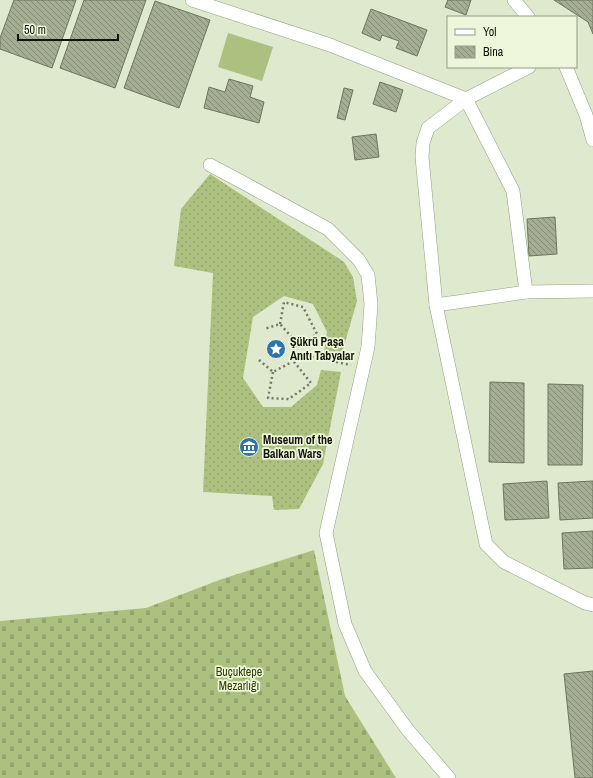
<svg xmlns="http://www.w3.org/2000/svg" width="593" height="778" font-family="'Archivo Narrow',sans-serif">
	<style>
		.grass { fill: url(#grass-dots) }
		.cemetery { fill: url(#cemetery-stones) }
		.park { fill: #acc07f }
		.building { fill: url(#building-back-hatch); stroke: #6d755c }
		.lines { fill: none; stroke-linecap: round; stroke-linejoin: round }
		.street-casing { stroke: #959e84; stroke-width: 14 }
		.path { stroke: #727866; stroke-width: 2.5; stroke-dasharray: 2 3; stroke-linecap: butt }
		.street { stroke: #fff; stroke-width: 13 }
		.labels { text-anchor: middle; stroke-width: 3.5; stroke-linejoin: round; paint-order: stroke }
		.poi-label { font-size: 12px; font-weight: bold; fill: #101309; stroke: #edf6da; text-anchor: start }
		.park-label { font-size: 12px; fill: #313e02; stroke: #edf6da }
	</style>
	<defs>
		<pattern id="grass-dots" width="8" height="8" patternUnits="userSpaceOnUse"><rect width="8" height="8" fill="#acc07f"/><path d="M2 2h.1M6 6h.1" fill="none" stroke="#93a46c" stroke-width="1.8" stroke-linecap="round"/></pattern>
		<pattern id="cemetery-stones" width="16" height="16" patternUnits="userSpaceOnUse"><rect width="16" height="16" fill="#acc07f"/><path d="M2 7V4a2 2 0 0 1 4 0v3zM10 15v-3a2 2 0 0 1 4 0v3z" fill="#93a46c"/></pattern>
		<pattern id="building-back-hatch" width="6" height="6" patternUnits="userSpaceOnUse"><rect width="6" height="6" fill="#a5ae93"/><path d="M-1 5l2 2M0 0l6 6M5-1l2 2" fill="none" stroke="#858c76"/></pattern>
	</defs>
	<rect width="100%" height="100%" fill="#dfe9cd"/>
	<path class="grass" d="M210,174L344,262L353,277L357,301L342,353L324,352L327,332L313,304L284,296L253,317L243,378L263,407H291L317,385L321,370L341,372L323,464L299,509L274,510L272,496L203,492L213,273L174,266L181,209Z"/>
	<path class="cemetery" d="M314,550L345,696L396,778H0V621L146,608L222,579Z"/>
	<path class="park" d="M228,33L273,47L262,81L218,67Z"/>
	<g class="building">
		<path d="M14,0H76L52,68L0,49V38Z"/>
		<path d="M84,0H146L115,88L60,68Z"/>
		<path d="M447,0H471L466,15L445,7L448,0Z"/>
		<path d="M554,0H593V34L588,22Z"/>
		<path d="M155,1L210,20L179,108L124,88Z"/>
		<path d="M371,9L427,30L417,56L396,48L399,41L382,35L380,41L362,33Z"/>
		<path d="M229,79L253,86L250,97L264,102L259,123L204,108L209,87L225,92Z"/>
		<path d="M380,82L403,90L396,112L373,104Z"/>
		<path d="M344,88L353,90L345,120L337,118Z"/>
		<path d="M376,134L379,157L355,160L352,137Z"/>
		<path d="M555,217L557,254L529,256L527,219Z"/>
		<path d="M490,382L524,383V463L489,462Z"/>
		<path d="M548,384L583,385L582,465H548Z"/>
		<path d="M547,481L549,518L505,520L503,484Z"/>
		<path d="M593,481V518L560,520L558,483Z"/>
		<path d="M593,531V568L564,569L562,533Z"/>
		<path d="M593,671V778H575L564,674Z"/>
	</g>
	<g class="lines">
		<defs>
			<g id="street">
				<path d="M192,0L330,45L466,99"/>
				<path d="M514,0L528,17"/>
				<path d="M529,67L466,99L513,191L526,292L593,291"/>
				<path d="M566,67L586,115L593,140"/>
				<path d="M466,99L428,128L423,143L422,157L436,305L486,544L504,562L585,603L593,605"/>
				<path d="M210,165L242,182L328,229L359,260L368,275L371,304L368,347L326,533L345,624L365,671L407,729L449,778"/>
				<path d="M436,305L526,292"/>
			</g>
		</defs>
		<use href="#street" class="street-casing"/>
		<g class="path">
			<path d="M280,324L284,302L303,307L317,334L294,347"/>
			<path d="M292,353L351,365"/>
			<path d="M259,360L273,372L290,363L295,341L280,324L264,329"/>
			<path d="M273,372L268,398L289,399L311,383L291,358"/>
		</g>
		<use href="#street" class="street"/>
	</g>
	<defs>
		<symbol id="sight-disc" viewBox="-11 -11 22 22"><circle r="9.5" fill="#2d75a9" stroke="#edf6da"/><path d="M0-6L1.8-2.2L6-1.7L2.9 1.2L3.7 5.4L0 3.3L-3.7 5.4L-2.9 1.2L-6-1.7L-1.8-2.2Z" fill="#fff"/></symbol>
		<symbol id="museum-disc" viewBox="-11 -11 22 22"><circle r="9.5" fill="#2d75a9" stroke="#edf6da"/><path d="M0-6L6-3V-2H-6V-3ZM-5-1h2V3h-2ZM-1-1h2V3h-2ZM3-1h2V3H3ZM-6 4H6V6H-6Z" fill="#fff"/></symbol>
	</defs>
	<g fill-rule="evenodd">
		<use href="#sight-disc" x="265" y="338" width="22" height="22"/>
		<use href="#museum-disc" x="238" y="436" width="22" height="22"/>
	</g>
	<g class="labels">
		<g class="poi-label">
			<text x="290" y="346">Şükrü Paşa<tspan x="290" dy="14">Anıtı Tabyalar</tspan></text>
			<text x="263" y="444">Museum of the<tspan x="263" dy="14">Balkan Wars</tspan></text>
		</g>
		<g class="park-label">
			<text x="239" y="676">Buçuktepe<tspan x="239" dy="14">Mezarlığı</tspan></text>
		</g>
	</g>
	<rect x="447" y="16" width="130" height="52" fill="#edf6da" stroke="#959b86"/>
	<rect x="455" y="29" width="20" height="6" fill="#ffffff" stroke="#959b86"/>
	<text x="483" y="36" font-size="12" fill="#101309">Yol</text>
	<rect x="455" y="46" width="20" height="12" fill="url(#building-back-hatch)" stroke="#959b86"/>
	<text x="483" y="56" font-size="12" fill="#101309">Bina</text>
	<path d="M18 34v6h100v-6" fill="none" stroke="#101309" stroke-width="2"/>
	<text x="24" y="34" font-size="12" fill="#101309" stroke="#edf6da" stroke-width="3" paint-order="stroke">50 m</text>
</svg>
